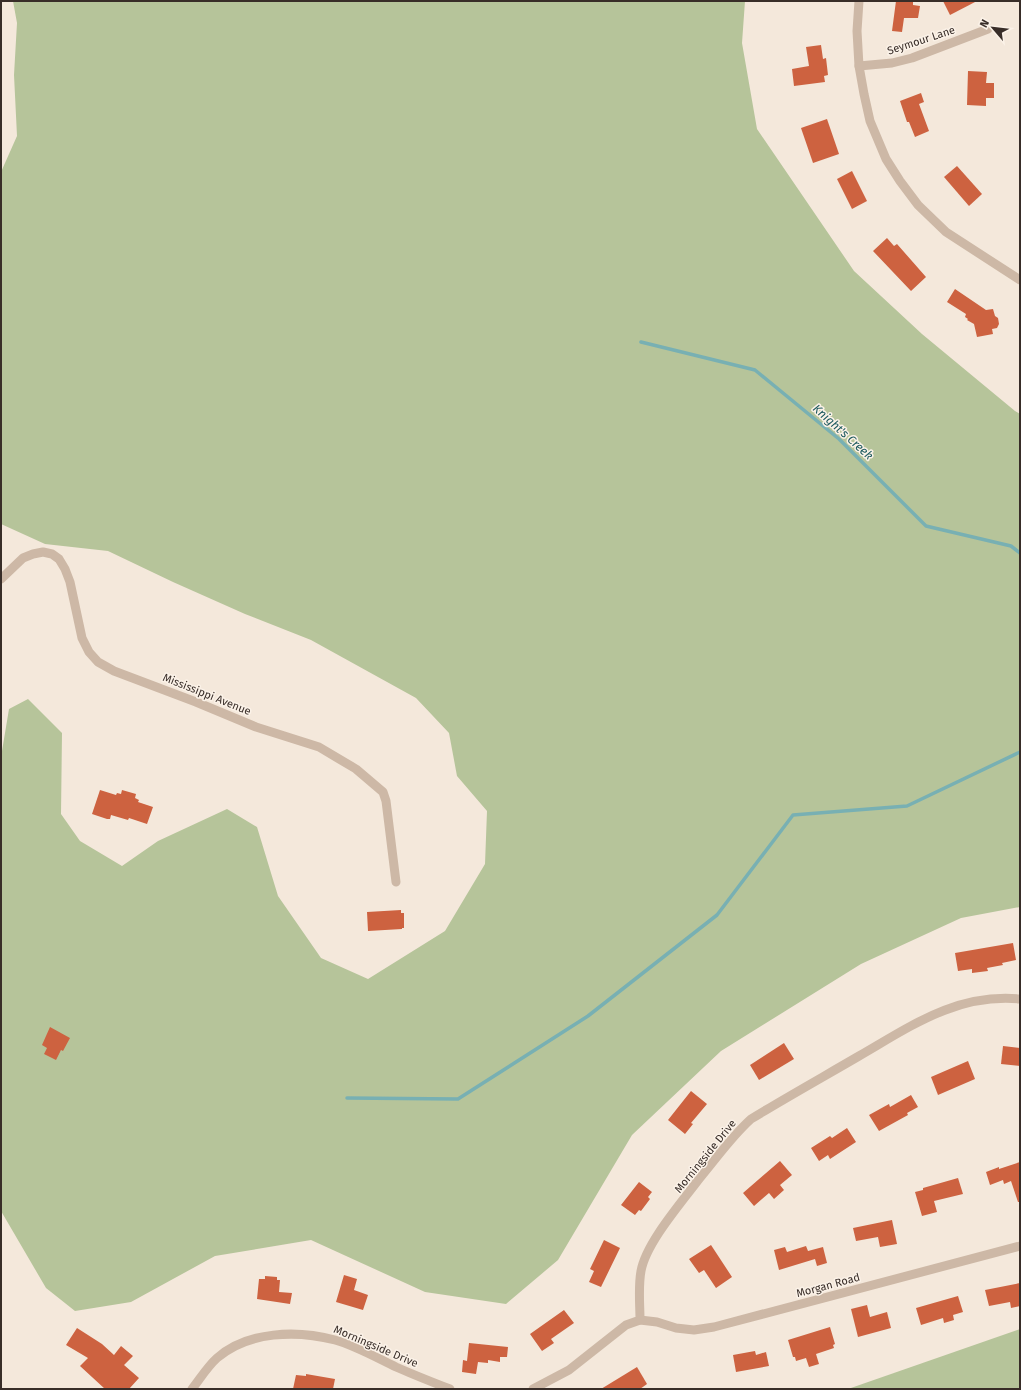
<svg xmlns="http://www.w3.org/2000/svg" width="1021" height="1390" font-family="'Fira Sans',sans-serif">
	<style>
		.green { fill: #b6c49a }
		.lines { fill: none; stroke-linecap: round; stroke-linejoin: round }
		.stream { stroke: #78b0b3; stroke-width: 3.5 }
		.building { fill: #cd6240 }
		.street { stroke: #cdb8a6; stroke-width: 9 }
		.labels { text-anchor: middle; stroke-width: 3; stroke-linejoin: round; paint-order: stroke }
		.street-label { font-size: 11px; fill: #382d28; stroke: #fbf2e8 }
		.water-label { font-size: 12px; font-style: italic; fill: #1a585d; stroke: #fbf2e8 }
	</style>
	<rect width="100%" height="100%" fill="#f4e8db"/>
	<g class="green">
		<path d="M13,1H745L742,43L757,129L854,271L922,334L1015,411L1020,414V907L961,918L861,964L721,1051L632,1135L558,1260L506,1304L425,1292L311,1240L215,1256L131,1302L75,1311L46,1288L1,1211V757L9,709L28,699L62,733L61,814L80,841L122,866L158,841L227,809L257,827L278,896L321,958L368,979L445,931L485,864L487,811L457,776L449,733L416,698L311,640L245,614L173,582L108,551L45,544L1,524V172L17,136L14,75L17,23Z"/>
		<path d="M1020,1329V1389H848Z"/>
	</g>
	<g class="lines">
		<g class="stream">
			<path d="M641,342L755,370L839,439L926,526L1011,546L1020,553"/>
			<path d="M347,1098L458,1099L588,1016L717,915L793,815L907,806L1020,752"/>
		</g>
	</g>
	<g class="building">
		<path d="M896,1H913V5L920,6L918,18H904L902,32L892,31Z"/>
		<path d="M943,1H977L950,15Z"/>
		<path d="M821,45L823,59L826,58L828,75L824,76L825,82L794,86L792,69L809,66L806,47Z"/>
		<path d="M968,71L987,72L986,83H994V98H986V106L967,105Z"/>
		<path d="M921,93L924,102L919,104L929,131L915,137L909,122H907L900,101Z"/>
		<path d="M827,119L839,154L813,163L801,128Z"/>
		<path d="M957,166L982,194L969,206L944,177Z"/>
		<path d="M852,171L867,201L852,209L837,179Z"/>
		<path d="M887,238L894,246L897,244L926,277L911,291L873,251Z"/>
		<path d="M955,289L986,310L993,309L995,316L998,318L999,324L997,328L992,329L993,334L977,337L974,324L967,320L968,319L965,317L966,314L947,302Z"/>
		<path d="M100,790L116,795L117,793L121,794L122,790L136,794L135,798L139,800L138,802L153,807L147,824L129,818L128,820L111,815L110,819H107L92,814Z"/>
		<path d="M401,910V913H404V928H402V929L368,931L367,912Z"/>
		<path d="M1013,943L1016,960L1002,963L1003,965L987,968L988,971L972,973V969L958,971L955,953Z"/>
		<path d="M50,1027L70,1038L63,1051L61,1050L56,1060L44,1054L47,1048L42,1045Z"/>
		<path d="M784,1043L794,1059L759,1080L750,1065Z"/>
		<path d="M1003,1046L1020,1048V1066L1001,1064Z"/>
		<path d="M968,1061L975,1079L938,1095L931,1077Z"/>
		<path d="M691,1091L707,1104L691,1123L693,1124L685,1134L668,1120Z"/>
		<path d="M911,1095L918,1107L907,1113L908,1115L879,1131L869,1115L889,1104L890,1107Z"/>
		<path d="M847,1128L856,1142L830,1159L828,1155L819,1161L811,1148L830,1136L832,1138Z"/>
		<path d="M780,1161L792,1175L780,1185L784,1190L774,1199L769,1193L754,1206L743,1193Z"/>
		<path d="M1020,1162V1202H1018L1011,1181L1004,1184L1003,1180L990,1185L986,1172L999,1167V1169Z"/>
		<path d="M958,1178L963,1194L934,1201L937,1212L922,1216L915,1192L923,1190V1188Z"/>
		<path d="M639,1182L652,1192L648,1197L650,1199L641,1211L639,1210L635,1215L621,1205Z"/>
		<path d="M892,1220L897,1244L880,1247L878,1237L856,1241L853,1228Z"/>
		<path d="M604,1240L620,1248L601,1287L589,1282L594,1271L590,1269Z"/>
		<path d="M711,1245L732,1277L716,1288L704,1270L699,1273L689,1259Z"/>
		<path d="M806,1246L808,1251L823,1247L827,1263L817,1266L815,1259L779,1270L774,1250L785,1247L787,1252Z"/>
		<path d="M344,1275L357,1279L354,1290L368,1295L363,1310L336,1302Z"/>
		<path d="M265,1276L277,1277V1280H280L279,1292L292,1293L290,1304L257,1299L259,1279H265Z"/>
		<path d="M1020,1283V1306L1011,1308L1010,1302L989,1306L985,1290Z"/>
		<path d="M958,1296L963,1312L953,1315L954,1320L944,1323L943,1318L921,1325L916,1308Z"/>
		<path d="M867,1305L870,1317L887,1312L891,1328L858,1337L851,1309Z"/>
		<path d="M564,1310L574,1323L551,1339L554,1343L542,1351L530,1334Z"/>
		<path d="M830,1327L835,1344L833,1345L834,1348L816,1354L819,1364L809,1367L806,1358L796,1361L795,1357H793L788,1340Z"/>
		<path d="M77,1328L102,1344L114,1355L121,1346L133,1356L124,1365L139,1378L129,1389H105L80,1366L88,1358L66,1345Z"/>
		<path d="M469,1343L508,1347L507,1357H500V1362L488,1360V1363L478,1362L476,1374L462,1372L463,1360L467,1361Z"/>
		<path d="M755,1351L756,1355L766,1352L769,1366L736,1372L733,1355Z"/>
		<path d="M637,1367L647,1384L640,1389H601Z"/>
		<path d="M306,1374L335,1379L333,1389H293L296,1375L306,1376Z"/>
	</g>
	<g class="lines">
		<g class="street">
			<path d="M859,1L857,31L859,66L864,94L870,121L886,159L900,181L918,205L946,232L1020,280"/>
			<path d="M859,66L892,63L912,58L988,29"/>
			<path d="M1,579L23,558L33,554L43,552L52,554L59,559L65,569L70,582L82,638L89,652L98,662L114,671L196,702L256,727L319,747L356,769L383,792L386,801L396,882"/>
			<path d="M640,1320L657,1322L676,1328L694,1330L714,1327L1020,1246"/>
			<path d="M192,1389C200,1379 207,1367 217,1358C248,1331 297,1330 335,1340C356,1346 377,1358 396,1367C414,1375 432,1382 450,1389"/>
			<path d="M533,1389L569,1370L626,1325L640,1320C640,1305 638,1287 641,1271C646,1243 681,1203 699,1179C716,1159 731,1137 751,1119C787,1097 823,1077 859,1056C911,1026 957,993 1020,999"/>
		</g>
	</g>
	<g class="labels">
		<g class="street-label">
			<text transform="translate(921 40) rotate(-18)" y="4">Seymour Lane</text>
			<text transform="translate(207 694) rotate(22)" y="4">Mississippi Avenue</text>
			<text transform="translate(705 1156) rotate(-51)" y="4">Morningside Drive</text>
			<text transform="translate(828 1285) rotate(-15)" y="4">Morgan Road</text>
			<text transform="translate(376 1346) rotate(23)" y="4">Morningside Drive</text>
		</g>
		<g class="water-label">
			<text transform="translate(843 432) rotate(42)" y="4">Knight's Creek</text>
		</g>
	</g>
	<rect width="1021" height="1390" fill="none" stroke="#382d28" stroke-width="4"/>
	<g transform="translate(993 28) rotate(298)" stroke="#fbf2e8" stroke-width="3" paint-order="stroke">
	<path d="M0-3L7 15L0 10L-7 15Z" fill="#382d28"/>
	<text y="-6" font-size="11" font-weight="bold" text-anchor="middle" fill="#382d28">N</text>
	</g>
</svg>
